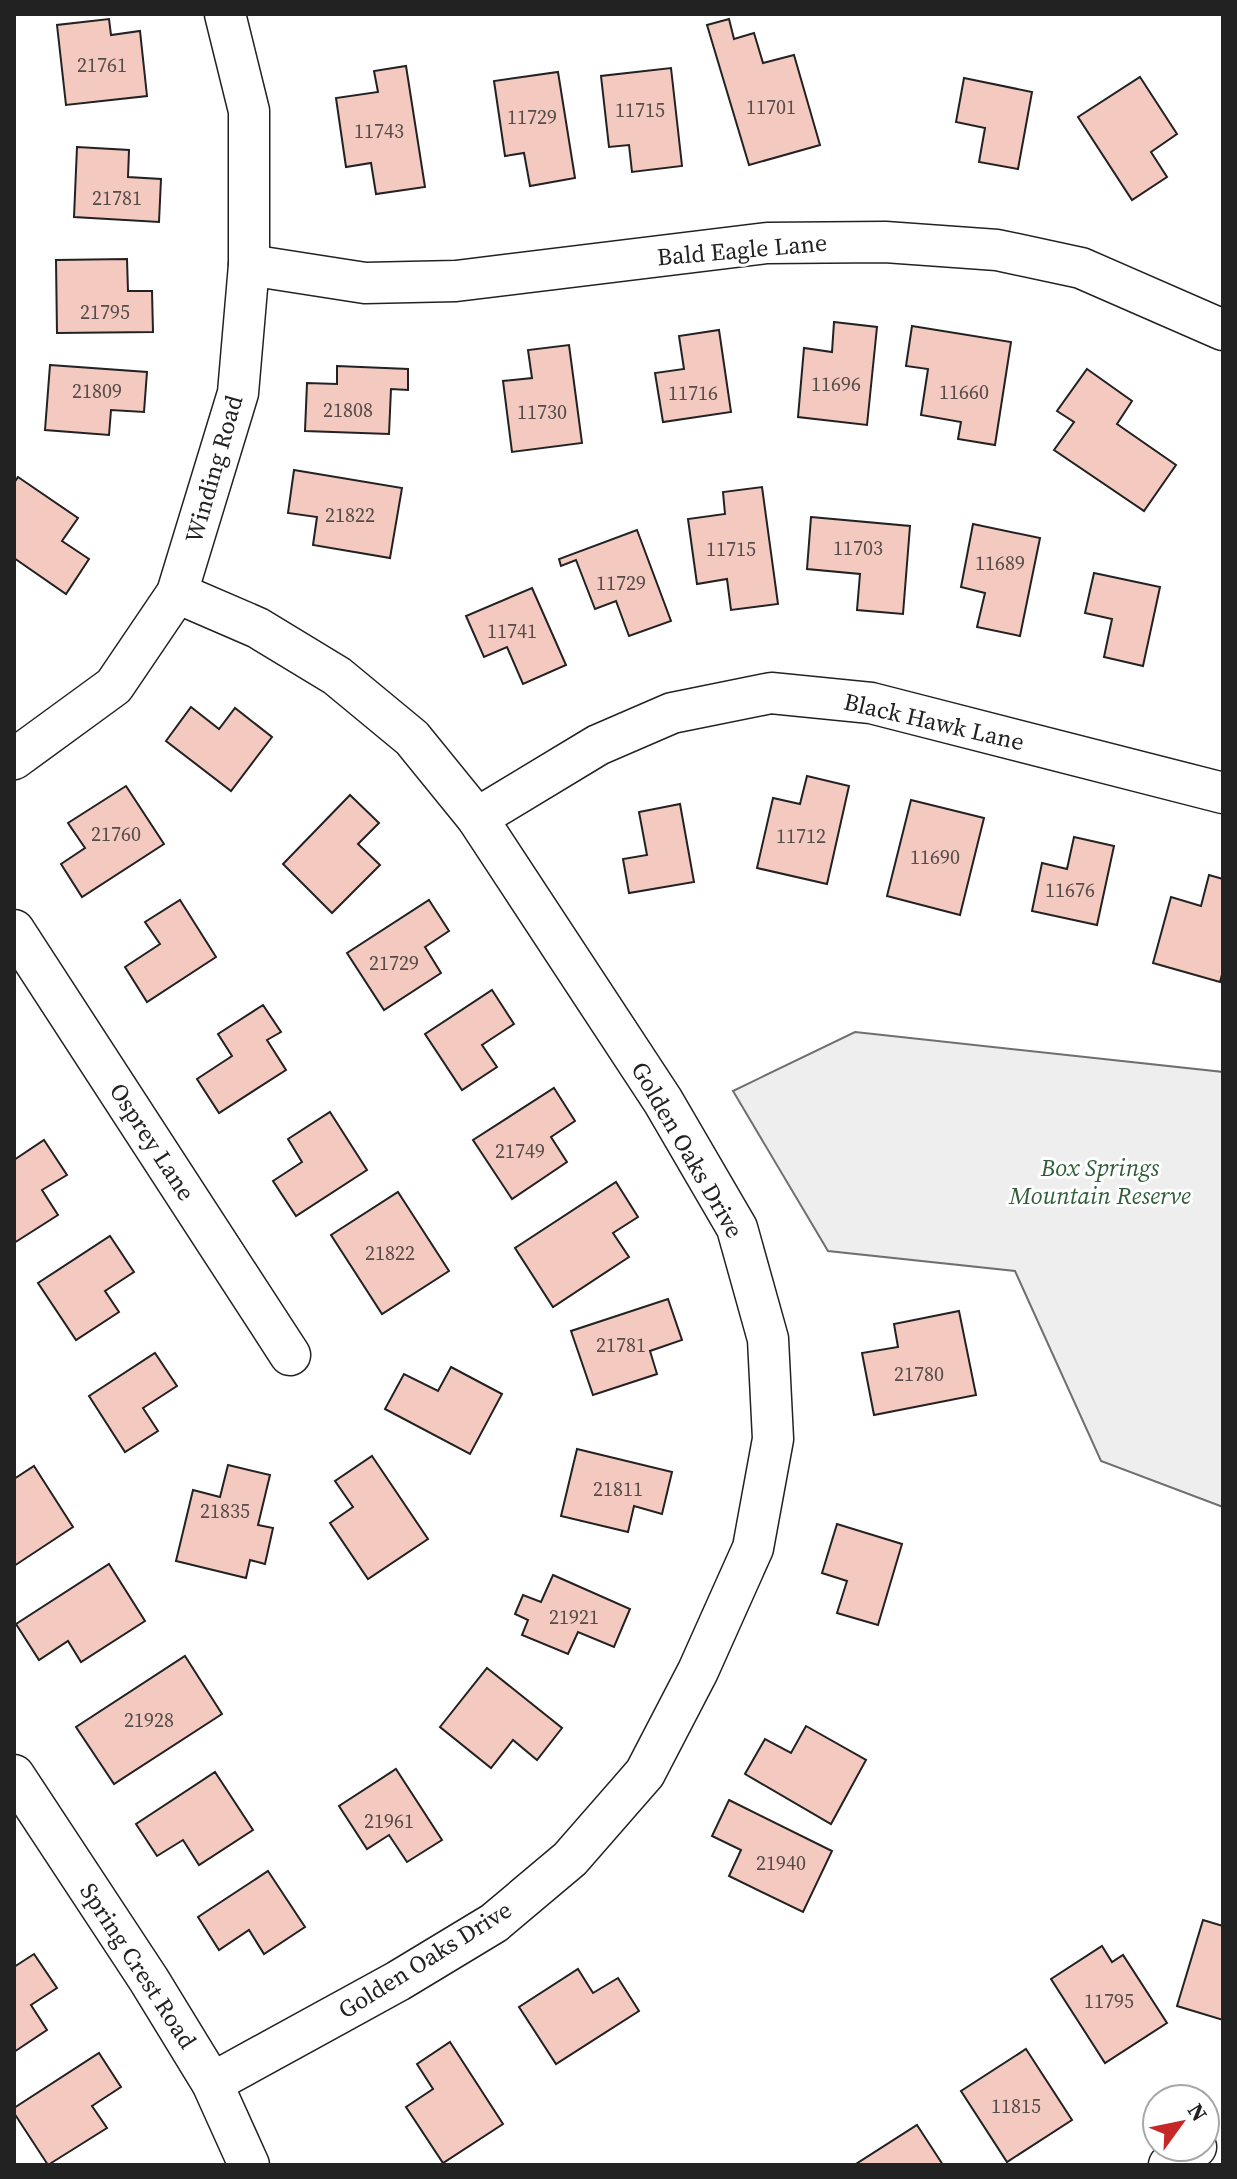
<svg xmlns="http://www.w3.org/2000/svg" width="1237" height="2179" font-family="'Source Serif 4',serif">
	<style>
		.green { fill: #eee; stroke: #6f6f6f; stroke-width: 2 }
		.building { fill: #f3c9c0; stroke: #222; stroke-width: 2 }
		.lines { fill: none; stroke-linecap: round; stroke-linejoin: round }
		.minor-casing { stroke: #222; stroke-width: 43 }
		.minor { stroke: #fff; stroke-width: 40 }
		.labels { text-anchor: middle; stroke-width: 6; stroke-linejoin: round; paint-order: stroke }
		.number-label { font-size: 20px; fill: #564c4a }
		.street-label { font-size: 24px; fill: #222; stroke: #fff }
		.park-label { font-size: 24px; font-style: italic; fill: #2f5e38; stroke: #fff }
	</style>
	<rect width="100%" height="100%" fill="#fff"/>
	<path class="green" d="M855,1032L1223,1072V1507L1101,1461L1015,1271L828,1251L733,1091Z"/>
	<g class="building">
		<path d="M109,19L111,35L140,31L147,96L66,105L57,25Z"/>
		<path d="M729,19L734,39L754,33L763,63L794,55L820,145L749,165L707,25Z"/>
		<path d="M406,66L425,187L376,194L371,163L346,167L336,98L378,92L374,71Z"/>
		<path d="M671,68L682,166L632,172L629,145L609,147L601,76Z"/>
		<path d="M558,72L575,178L530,186L524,153L505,156L494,81Z"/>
		<path d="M1140,77L1177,134L1151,152L1167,177L1132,200L1078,117Z"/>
		<path d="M964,78L1032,92L1018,169L979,162L985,128L956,122Z"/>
		<path d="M77,147L129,150L128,177L161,179L159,222L74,217Z"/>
		<path d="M127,259L128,291H152L153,332L57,333L56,260Z"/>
		<path d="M834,322L877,327L867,425L798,417L804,348L832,352Z"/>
		<path d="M912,326L1011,342L995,445L958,439L961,422L921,415L928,369L906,366Z"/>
		<path d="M719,330L731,412L663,422L655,373L684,369L679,336Z"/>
		<path d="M569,345L582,443L512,452L503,381L532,378L528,350Z"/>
		<path d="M50,365L147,372L144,412L111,410L109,435L45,430Z"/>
		<path d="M337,366L408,369V390L391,389L389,434L305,431L307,383L337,384Z"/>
		<path d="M1087,369L1132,401L1117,424L1176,465L1144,511L1054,450L1074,422L1057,411Z"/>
		<path d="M294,470L402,488L390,558L313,545L317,517L288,513Z"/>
		<path d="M18,477L78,518L62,541L89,559L66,594L14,558V483Z"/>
		<path d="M762,487L778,604L731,610L727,579L697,584L688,519L725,514L723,492Z"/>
		<path d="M811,517L910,526L903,614L857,610L860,574L807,569Z"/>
		<path d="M973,524L1040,538L1020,636L977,627L985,593L961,587Z"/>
		<path d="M637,530L671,621L629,636L616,601L595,609L576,560L561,566L559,559Z"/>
		<path d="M1094,573L1160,587L1143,666L1104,657L1112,619L1085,613Z"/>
		<path d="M532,588L566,665L523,684L507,647L484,657L466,616Z"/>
		<path d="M191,707L219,729L235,708L272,737L231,791L166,741Z"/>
		<path d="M807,776L849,786L827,884L757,868L773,798L800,804Z"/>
		<path d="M126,786L164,844L82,897L61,864L85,848L68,823Z"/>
		<path d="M350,795L379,823L358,844L380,865L332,913L283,864Z"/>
		<path d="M911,800L984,818L960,915L887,896Z"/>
		<path d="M680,804L694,882L629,893L623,859L647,855L639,812Z"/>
		<path d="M1074,837L1114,846L1097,925L1032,911L1042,863L1067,869Z"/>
		<path d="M1209,875L1223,879V971L1220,982L1153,963L1171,897L1201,906Z"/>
		<path d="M180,900L216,957L147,1002L125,967L160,944L145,922Z"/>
		<path d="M429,900L449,931L425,947L441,973L384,1010L347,953Z"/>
		<path d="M492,990L514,1024L482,1045L497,1067L462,1090L425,1034Z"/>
		<path d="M263,1005L281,1032L267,1040L286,1070L219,1113L197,1079L232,1056L218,1034Z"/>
		<path d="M554,1088L575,1121L551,1137L567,1162L512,1199L473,1140Z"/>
		<path d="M330,1112L367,1170L296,1216L273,1181L302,1162L288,1139Z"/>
		<path d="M44,1140L67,1175L42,1190L58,1215L14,1243V1160Z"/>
		<path d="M616,1182L638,1217L613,1233L629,1257L553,1307L515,1248Z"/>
		<path d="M398,1192L449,1271L382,1314L331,1235Z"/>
		<path d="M110,1236L134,1272L105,1291L119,1312L76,1340L38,1283Z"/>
		<path d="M668,1299L682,1340L650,1351L657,1374L593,1395L571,1331Z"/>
		<path d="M959,1311L976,1395L874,1415L862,1353L898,1347L894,1324Z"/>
		<path d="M155,1353L177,1386L143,1408L158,1431L125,1452L89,1396Z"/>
		<path d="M451,1367L502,1394L470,1454L385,1409L404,1374L438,1391Z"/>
		<path d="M577,1449L672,1472L662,1514L634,1506L628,1532L561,1516Z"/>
		<path d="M372,1456L428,1539L368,1579L330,1523L353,1507L335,1481Z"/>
		<path d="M228,1465L270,1475L258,1525L273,1528L265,1564L250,1560L246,1578L176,1561L193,1490L220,1497Z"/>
		<path d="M34,1466L73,1527L14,1566V1479Z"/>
		<path d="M837,1524L902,1544L878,1625L837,1613L847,1581L822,1573Z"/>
		<path d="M109,1564L145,1621L81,1662L68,1641L39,1660L16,1624Z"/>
		<path d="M553,1575L630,1609L614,1647L578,1632L568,1654L522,1635L528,1620L515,1614L523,1595L541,1602Z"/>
		<path d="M185,1656L222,1714L114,1784L76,1727Z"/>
		<path d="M487,1668L562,1728L537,1760L513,1740L491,1768L440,1727Z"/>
		<path d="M806,1726L866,1760L831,1824L745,1774L765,1739L791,1753Z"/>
		<path d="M396,1769L442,1840L407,1862L389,1835L367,1849L339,1806Z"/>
		<path d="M215,1772L253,1830L199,1865L183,1840L157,1856L136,1824Z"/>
		<path d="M729,1800L832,1851L803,1912L729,1876L741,1850L712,1836Z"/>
		<path d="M268,1871L305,1927L264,1954L249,1930L219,1950L198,1917Z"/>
		<path d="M1203,1920L1223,1926V2020L1177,2006Z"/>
		<path d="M1102,1946L1112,1962L1123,1955L1167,2023L1105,2063L1051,1979Z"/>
		<path d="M34,1954L57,1988L31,2005L47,2030L14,2052V1967Z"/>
		<path d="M578,1969L593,1993L618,1978L639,2011L556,2064L519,2007Z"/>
		<path d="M450,2042L503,2124L443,2163L406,2107L433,2089L417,2064Z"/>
		<path d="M1026,2049L1072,2120L1007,2162L961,2091Z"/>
		<path d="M99,2053L121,2087L92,2106L107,2128L48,2165L14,2113V2108Z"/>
		<path d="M917,2125L943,2165H857L856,2164Z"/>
	</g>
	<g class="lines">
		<defs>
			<g id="minor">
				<path d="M249,265L365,283L456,281L767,243L885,242L997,250L1081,268L1223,330"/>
				<path d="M177,593L258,628L337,676L412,738L477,818L663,1101L737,1228L768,1339L773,1439L753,1548L698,1671L645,1773L570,1859L494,1923L398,1981L212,2083"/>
				<path d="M14,759L114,686L177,593L238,393L249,265V111L225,14"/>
				<path d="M477,818L598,745L672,713L771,693L871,703L1223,793"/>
				<path d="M14,930L290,1355"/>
				<path d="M14,1775L149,1980L212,2083L249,2165"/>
				<path d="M1169,2165L1196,2147"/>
			</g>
		</defs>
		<use href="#minor" class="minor-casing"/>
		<use href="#minor" class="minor"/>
	</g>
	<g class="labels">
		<g class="number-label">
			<text x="102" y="72">21761</text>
			<text x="771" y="114">11701</text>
			<text x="640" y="117">11715</text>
			<text x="532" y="124">11729</text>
			<text x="379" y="138">11743</text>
			<text x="117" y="205">21781</text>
			<text x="105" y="319">21795</text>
			<text x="836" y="391">11696</text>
			<text x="97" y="398">21809</text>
			<text x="964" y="399">11660</text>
			<text x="693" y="400">11716</text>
			<text x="348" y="417">21808</text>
			<text x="542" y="419">11730</text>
			<text x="350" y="522">21822</text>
			<text x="858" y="555">11703</text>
			<text x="731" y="556">11715</text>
			<text x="1000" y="570">11689</text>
			<text x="621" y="590">11729</text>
			<text x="512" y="638">11741</text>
			<text x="116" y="841">21760</text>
			<text x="801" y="843">11712</text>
			<text x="935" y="864">11690</text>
			<text x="1070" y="897">11676</text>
			<text x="394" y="970">21729</text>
			<text x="520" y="1158">21749</text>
			<text x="390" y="1260">21822</text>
			<text x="621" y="1352">21781</text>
			<text x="919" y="1381">21780</text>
			<text x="618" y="1496">21811</text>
			<text x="225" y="1518">21835</text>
			<text x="574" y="1624">21921</text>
			<text x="149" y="1727">21928</text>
			<text x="389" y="1828">21961</text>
			<text x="781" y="1870">21940</text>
			<text x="1109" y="2008">11795</text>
			<text x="1016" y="2113">11815</text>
		</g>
		<g class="street-label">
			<text transform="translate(742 250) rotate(-5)" y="8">Bald Eagle Lane</text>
			<text transform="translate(214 469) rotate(-74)" y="8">Winding Road</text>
			<text transform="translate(934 722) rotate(13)" y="8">Black Hawk Lane</text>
			<text transform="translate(152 1142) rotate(57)" y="8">Osprey Lane</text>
			<text transform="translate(687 1150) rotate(60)" y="8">Golden Oaks Drive</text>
			<text transform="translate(425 1960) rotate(-32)" y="8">Golden Oaks Drive</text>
			<text transform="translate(138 1966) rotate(57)" y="8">Spring Crest Road</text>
		</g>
		<g class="park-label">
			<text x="1100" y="1176">Box Springs<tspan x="1100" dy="28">Mountain Reserve</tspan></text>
		</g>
	</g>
	<rect width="1237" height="2179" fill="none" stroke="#222222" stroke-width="32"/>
	<g transform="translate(1181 2123) rotate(57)"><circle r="38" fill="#ffffff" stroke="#a7a7a7" stroke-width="2"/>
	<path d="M0-6L14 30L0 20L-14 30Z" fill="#c62828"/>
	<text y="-12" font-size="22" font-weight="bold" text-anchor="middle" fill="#222222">N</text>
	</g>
</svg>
